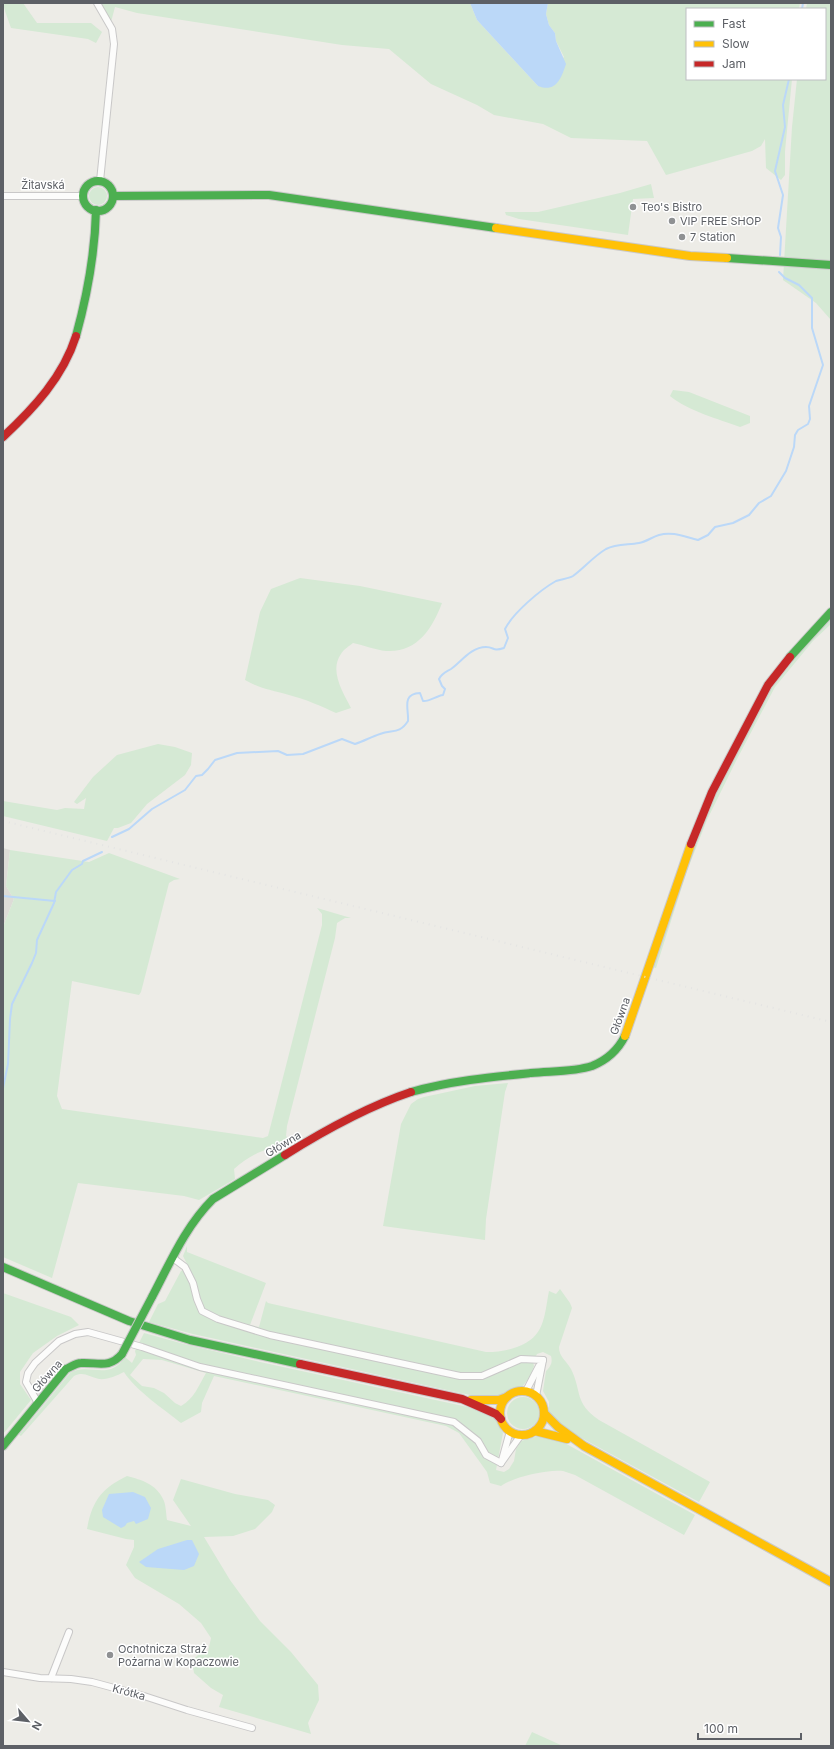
<svg xmlns="http://www.w3.org/2000/svg" width="834" height="1749" font-family="Inter,sans-serif">
	<style>
		.industrial { fill: #dddcd7 }
		.green { fill: #d5e9d4; fill-rule: evenodd }
		.water { fill: #bbd8f8 }
		.lines { fill: none; stroke-linecap: round; stroke-linejoin: round }
		.stream { stroke: #bbd8f8; stroke-width: 2 }
		.street-casing { stroke: #c9c8c8; stroke-width: 8 }
		.fast-casing { stroke: #cac9c9; stroke-width: 10 }
		.slow-casing { stroke: #cac9c9; stroke-width: 10 }
		.jam-casing { stroke: #cac9c9; stroke-width: 10 }
		.street { stroke: #fcfcfb; stroke-width: 6 }
		.fast { stroke: #4caf50; stroke-width: 8 }
		.slow { stroke: #ffc107; stroke-width: 8 }
		.jam { stroke: #c62828; stroke-width: 8 }
		.rail { stroke: #e4e4e3; stroke-width: 2; stroke-dasharray: 1 5; stroke-linecap: butt }
		.fast-bridge-casing { stroke: #cac9c9; stroke-width: 10; stroke-linecap: butt }
		.fast-bridge { stroke: #4caf50; stroke-width: 8 }
		.poi-dot { fill: #8f9193; stroke: #fff; stroke-width: 1.5 }
		.labels { text-anchor: middle; stroke-width: 3; stroke-linejoin: round; paint-order: stroke }
		.street-label { font-size: 11px; fill: #5d6066; stroke: #fff }
		.poi-label { font-size: 11px; fill: #5d6066; stroke: #fff; text-anchor: start }
	</style>
	<rect width="100%" height="100%" fill="#edece7"/>
	<path class="industrial" d="M3,848L10,850L6,886L14,899L3,927Z"/>
	<g class="green">
		<path d="M3,3H23L37,23H91L102,32L96,43L88,39L11,28L5,11Z"/>
		<path d="M99,3H470L477,20L538,86L564,57L556,41L555,33L549,25L546,14L548,3H800L799,9H687V79H792L785,151V175L781,180L766,168L765,139L761,146L752,151L666,175L647,141L571,138L543,124L494,115L477,105L431,84L389,49L342,45L137,13L115,7L111,22Z"/>
		<path d="M807,3H831V320L816,303L783,280L792,127L797,79H825V9H806Z"/>
		<path d="M651,184L654,198L633,199L628,235L519,219L506,215L505,212H538L620,193Z"/>
		<circle cx="98" cy="196" r="9"/>
		<path d="M673,390L689,392L750,416V423L740,427C719,419 688,411 670,396Z"/>
		<path d="M300,578L360,586L442,603C432,629 417,653 386,651C375,650 364,645 353,643C349,646 343,650 341,654C329,671 343,692 351,708L336,713C321,706 305,699 289,695C271,690 261,689 245,680L260,612L271,589Z"/>
		<path d="M831,618V624L813,641L775,687L736,761L707,820L687,871L656,968L652,967L684,869L704,818L732,759L772,685L810,637Z"/>
		<path d="M158,744L175,747L192,753L191,765L185,775L147,804L131,823L118,828H114L107,841L3,816V801L57,810L65,808L84,809L86,798L77,804L74,802L93,777L117,755Z"/>
		<path d="M10,850L89,862L109,853L180,879L174,880L169,883L141,992L139,995L72,981L57,1096L62,1109L263,1138L268,1136L322,925V914L317,908L351,918H345L337,923L335,938L287,1126L286,1136L291,1141L286,1146C265,1147 249,1156 234,1169L235,1179L199,1200L184,1196L78,1183L52,1278L3,1257V927L14,899L6,886Z"/>
		<path d="M508,1083L505,1092L486,1219L485,1240L383,1226L401,1124L411,1104L418,1099L424,1097L475,1086Z"/>
		<path d="M187,1246V1252L266,1283L250,1325L259,1327L266,1301L268,1303L486,1352C497,1352 506,1351 517,1347C545,1337 544,1317 549,1291L556,1294L560,1289L570,1303L572,1308L559,1347C559,1357 566,1360 571,1369C582,1391 574,1403 599,1420L710,1482L699,1502L565,1429L549,1414V1402L543,1391L546,1371C550,1367 553,1363 551,1356L543,1352L537,1354L533,1362L534,1366L532,1372L529,1378L522,1387L511,1390L501,1398L479,1397L193,1334L149,1322L158,1304L165,1301L181,1271L188,1266L183,1256Z"/>
		<path d="M3,1293L71,1317L79,1325L57,1336L33,1353L20,1372V1384L31,1400L3,1434Z"/>
		<path d="M144,1333L184,1344L260,1362L477,1409L494,1417L503,1433L496,1470L504,1472L509,1469L514,1461L516,1449L521,1441L542,1435L561,1441L695,1515L684,1535L575,1475C571,1474 567,1472 563,1471C548,1469 513,1477 501,1486L490,1483L487,1472L459,1433L446,1426L214,1376L202,1403L201,1412L181,1423C165,1410 135,1390 124,1372C116,1376 107,1380 99,1379C89,1377 84,1371 74,1376L21,1436L19,1435L70,1373C89,1362 109,1382 125,1357L132,1363L136,1355L135,1351ZM143,1359L162,1360L206,1373C199,1385 194,1399 181,1406L175,1403L164,1393L154,1388L142,1386L130,1375Z"/>
		<circle cx="523" cy="1413" r="16"/>
		<path d="M127,1476C142,1480 156,1484 163,1499C166,1504 166,1514 167,1520L191,1526L173,1500L181,1479L235,1494L268,1500L275,1505L272,1512L255,1529L233,1536L204,1537L230,1580L260,1621L291,1652L318,1685L319,1700L308,1723L311,1734L219,1707L223,1695L211,1688L194,1673L192,1661L198,1655L208,1652L211,1638L201,1623L179,1604L135,1578L126,1565L134,1547V1540L126,1539L87,1529C92,1501 102,1488 127,1476Z"/>
		<path d="M532,1732L563,1746H525Z"/>
	</g>
	<g class="water">
		<path d="M470,3H548L546,14L549,25L555,33L556,41L566,64C561,79 556,93 538,86L477,20Z"/>
		<path d="M133,1492L145,1497L151,1508L148,1519L136,1524L134,1521L127,1523L125,1526L121,1528L103,1517L102,1510L109,1494Z"/>
		<path d="M187,1540H192L199,1554L194,1566L184,1570L146,1567L139,1562L158,1549Z"/>
	</g>
	<g class="lines">
		<g class="stream">
			<path d="M802,9L803,3"/>
			<path d="M780,255L781,237L778,228L783,195L775,171L785,127L783,105L789,79"/>
			<path d="M112,837L129,829L152,809L185,790L196,776L202,775L208,769L215,760L237,753L278,751L287,755L303,754L342,739L355,744C364,741 371,737 380,734C392,729 399,735 408,721C409,709 401,694 420,693L423,701C429,702 436,696 443,695L445,689L442,686L439,679C442,673 446,672 451,669C461,662 471,647 486,647C495,647 492,652 504,648L508,638L505,629C513,613 540,590 556,581C561,579 568,579 573,576C584,568 594,556 606,549C616,544 628,545 639,543C646,542 652,537 659,535C673,531 685,537 698,540L708,535L715,527L733,523L749,515L759,503L771,496L786,471L794,447L795,435L798,430L808,424L810,419L809,406L823,365L812,328V298L799,285L785,278L779,272"/>
			<path d="M3,896L55,901"/>
			<path d="M3,1088L8,1064L10,1019L12,1004L32,963L36,953L37,940L54,903L56,892L72,870L82,864L83,861L102,852"/>
		</g>
		<defs>
			<g id="street">
				<path d="M97,3L112,29L114,44L100,181"/>
				<path d="M3,196H83"/>
				<path d="M173,1258L185,1267L193,1283L197,1299L202,1311L218,1319L270,1335L460,1376H482L521,1359L543,1360"/>
				<path d="M526,1391L539,1366"/>
				<path d="M536,1396L543,1360"/>
				<path d="M38,1403L26,1382L28,1373L35,1363L59,1341L75,1334L88,1332L142,1347L200,1367L454,1422L478,1441L486,1455L501,1463"/>
				<path d="M502,1460L510,1431"/>
				<path d="M501,1463L521,1435"/>
				<path d="M3,1672L40,1678L71,1679L92,1682L144,1696L187,1710L252,1728"/>
				<path d="M51,1678L69,1632"/>
			</g>
			<g id="fast">
				<circle cx="98" cy="196" r="15"/>
				<path d="M113,196L269,195L496,228"/>
				<path d="M727,258L831,265"/>
				<path d="M76,336C87,296 95,252 96,210"/>
				<path d="M790,657L831,612"/>
				<path d="M411,1092C450,1081 491,1077 531,1073C551,1071 574,1072 592,1066C607,1060 618,1050 625,1036"/>
				<path d="M3,1267L129,1321L190,1340L300,1364"/>
				<path d="M152,1297C170,1263 185,1227 213,1199L285,1155"/>
				<path d="M3,1446L66,1369C71,1367 76,1363 81,1363C98,1362 109,1369 122,1354"/>
			</g>
			<g id="slow">
				<path d="M496,228L690,256L727,258"/>
				<path d="M625,1036L691,844"/>
				<circle cx="522" cy="1413" r="22"/>
				<path d="M471,1400H499L507,1397"/>
				<path d="M544,1413L558,1427L584,1446L831,1582"/>
				<path d="M535,1431L567,1439"/>
			</g>
			<g id="jam">
				<path d="M3,437C34,408 63,377 76,336"/>
				<path d="M691,844L712,792L768,685L790,657"/>
				<path d="M285,1155C325,1130 366,1107 411,1092"/>
				<path d="M300,1364L462,1399L496,1414L501,1419"/>
			</g>
		</defs>
		<use href="#street" class="street-casing"/>
		<use href="#fast" class="fast-casing"/>
		<use href="#slow" class="slow-casing"/>
		<use href="#jam" class="jam-casing"/>
		<use href="#street" class="street"/>
		<use href="#fast" class="fast"/>
		<use href="#slow" class="slow"/>
		<use href="#jam" class="jam"/>
		<path class="rail" d="M3,821L831,1022"/>
		<defs>
			<path id="fast-bridge" d="M122,1354L152,1297"/>
		</defs>
		<use href="#fast-bridge" class="fast-bridge-casing"/>
		<use href="#fast-bridge" class="fast-bridge"/>
	</g>
	<g class="poi-dot">
		<circle cx="633" cy="207" r="4"/>
		<circle cx="672" cy="221" r="4"/>
		<circle cx="682" cy="237" r="4"/>
		<circle cx="110" cy="1655" r="4"/>
	</g>
	<g class="labels">
		<g class="street-label">
			<text x="43" y="189">Žitavská</text>
			<text transform="translate(620 1016) rotate(-70)" y="4">Główna</text>
			<text transform="translate(283 1144) rotate(-31)" y="4">Główna</text>
			<text transform="translate(47 1376) rotate(-48)" y="4">Główna</text>
			<text transform="translate(129 1692) rotate(15)" y="4">Krótka</text>
		</g>
		<g class="poi-label">
			<text x="641" y="211">Teo's Bistro</text>
			<text x="680" y="225">VIP FREE SHOP</text>
			<text x="690" y="241">7 Station</text>
			<text x="118" y="1653">Ochotnicza Straż<tspan x="118" dy="13">Pożarna w Kopaczowie</tspan></text>
		</g>
	</g>
	<rect width="834" height="1749" fill="none" stroke="#5d6066" stroke-width="8"/>
	<rect x="686" y="8" width="140" height="72" fill="#ffffff" stroke="#bebfc2"/>
	<rect x="694" y="21" width="20" height="6" fill="#4caf50" stroke="#bebfc2"/>
	<text x="722" y="28" font-size="12" fill="#5d6066">Fast</text>
	<rect x="694" y="41" width="20" height="6" fill="#ffc107" stroke="#bebfc2"/>
	<text x="722" y="48" font-size="12" fill="#5d6066">Slow</text>
	<rect x="694" y="61" width="20" height="6" fill="#c62828" stroke="#bebfc2"/>
	<text x="722" y="68" font-size="12" fill="#5d6066">Jam</text>
	<g transform="translate(28 1721) rotate(118)" stroke="#ffffff" stroke-width="3" paint-order="stroke">
	<path d="M0-3L7 15L0 10L-7 15Z" fill="#5d6066"/>
	<text y="-6" font-size="11" font-weight="bold" text-anchor="middle" fill="#5d6066">N</text>
	</g>
	<path d="M698 1733v6h103v-6" fill="none" stroke="#5d6066" stroke-width="2"/>
	<text x="704" y="1733" font-size="12" fill="#5d6066" stroke="#ffffff" stroke-width="3" paint-order="stroke">100 m</text>
</svg>
